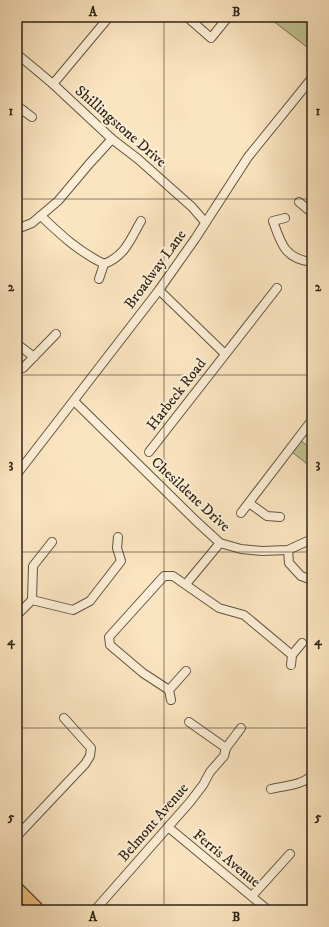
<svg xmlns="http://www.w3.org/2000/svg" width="329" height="927" font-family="'IM FELL DW Pica',serif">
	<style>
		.green { fill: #c1c491; stroke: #787453 }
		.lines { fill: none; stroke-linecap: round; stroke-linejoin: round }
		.minor-casing { stroke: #625440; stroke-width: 10 }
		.primary-casing { stroke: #2f2315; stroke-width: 15 }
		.minor { stroke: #fceed6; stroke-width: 8 }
		.primary { stroke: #eec280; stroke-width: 13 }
		.grid { fill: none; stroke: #2f2315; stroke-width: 1; stroke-opacity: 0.55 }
		.labels { text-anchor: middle; stroke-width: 4; stroke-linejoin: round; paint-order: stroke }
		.street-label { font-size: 15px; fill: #2f2315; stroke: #fceed6 }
		.neatline { fill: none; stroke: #2f2315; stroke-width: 1.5 }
		.grid-label { font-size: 13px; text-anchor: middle; font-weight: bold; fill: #2f2315 }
	</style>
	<rect width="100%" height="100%" fill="#fbe5c0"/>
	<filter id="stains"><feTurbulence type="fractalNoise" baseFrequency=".005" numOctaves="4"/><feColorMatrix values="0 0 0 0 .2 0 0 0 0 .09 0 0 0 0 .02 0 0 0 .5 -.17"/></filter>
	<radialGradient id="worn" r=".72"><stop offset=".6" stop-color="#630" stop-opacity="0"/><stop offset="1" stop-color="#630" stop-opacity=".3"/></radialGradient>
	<g class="green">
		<path d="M268,17H312V51Z"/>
		<path d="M301,441L312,449V468L292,452Z"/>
	</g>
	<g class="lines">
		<defs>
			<g id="minor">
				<path d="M187,17L211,38L228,17"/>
				<path d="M17,54L53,84L112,139L138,159L192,207L205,222"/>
				<path d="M53,84L109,17"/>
				<path d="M17,106L32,117"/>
				<path d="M17,116L23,110"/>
				<path d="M299,202L312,213"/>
				<path d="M41,216C62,236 78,251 104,264C125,256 130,240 141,221"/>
				<path d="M285,218L273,221C281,244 285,259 312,262"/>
				<path d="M17,229L32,223L58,201L90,163L112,139"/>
				<path d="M99,279L104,264"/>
				<path d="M159,290L225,354"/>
				<path d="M17,344L34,357"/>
				<path d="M23,368L56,334"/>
				<path d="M74,401L195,520L220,543L241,549L262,551L288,550L312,539"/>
				<path d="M149,452L277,288"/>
				<path d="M17,474L159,290L195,239L248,157L312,78"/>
				<path d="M249,503L267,516L280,517"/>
				<path d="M241,513L312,420"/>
				<path d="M288,550L289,563L301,576L312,580"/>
				<path d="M186,584L220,543"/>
				<path d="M32,600L73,610L90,601L121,561L117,548L118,537"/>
				<path d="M32,600L33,566L52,542"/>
				<path d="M17,615L32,600"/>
				<path d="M291,665L292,655L302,643"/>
				<path d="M169,690L186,671"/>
				<path d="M171,700L169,690L143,673L110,645L109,637L164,576H173L219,608L244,615L292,655"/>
				<path d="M189,722L226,748"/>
				<path d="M308,779L312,787"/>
				<path d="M271,789C284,786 303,785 312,775"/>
				<path d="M168,827L268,910"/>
				<path d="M17,836L85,764L90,756L91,748L64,718"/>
				<path d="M252,896L290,854"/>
				<path d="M95,910L190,802L203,785L210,772L224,756L226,748L241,728"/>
			</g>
			<path id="primary" d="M17,889L38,910"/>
		</defs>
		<use href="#minor" class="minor-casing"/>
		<use href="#primary" class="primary-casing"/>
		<use href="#minor" class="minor"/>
		<use href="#primary" class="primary"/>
	</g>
	<path class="grid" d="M164,17V910M17,199H312M17,375H312M17,552H312M17,728H312"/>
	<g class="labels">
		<g class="street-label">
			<text transform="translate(121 126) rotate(41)" y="5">Shillingstone Drive</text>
			<text transform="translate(155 269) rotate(-54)" y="5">Broadway Lane</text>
			<text transform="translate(176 394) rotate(-52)" y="5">Harbeck Road</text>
			<text transform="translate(191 494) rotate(43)" y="5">Chesildene Drive</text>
			<text transform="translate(153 822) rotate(-49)" y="5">Belmont Avenue</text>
			<text transform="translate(227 858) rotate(39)" y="5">Ferris Avenue</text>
		</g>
	</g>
	<rect width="329" height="927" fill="none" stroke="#fbe5c0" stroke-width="44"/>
	<rect x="22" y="22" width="285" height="883" class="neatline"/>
	<g class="grid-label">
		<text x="93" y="16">A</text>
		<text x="236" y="16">B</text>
		<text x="11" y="115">1</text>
		<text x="318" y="115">1</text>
		<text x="11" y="291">2</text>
		<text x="318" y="291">2</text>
		<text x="11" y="468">3</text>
		<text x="318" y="468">3</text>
		<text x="11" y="645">4</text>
		<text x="318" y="645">4</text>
		<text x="11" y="821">5</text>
		<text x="318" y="821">5</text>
		<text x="93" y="921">A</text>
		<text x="236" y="921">B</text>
	</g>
	<rect width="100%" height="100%" filter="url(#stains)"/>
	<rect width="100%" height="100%" fill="url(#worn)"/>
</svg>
